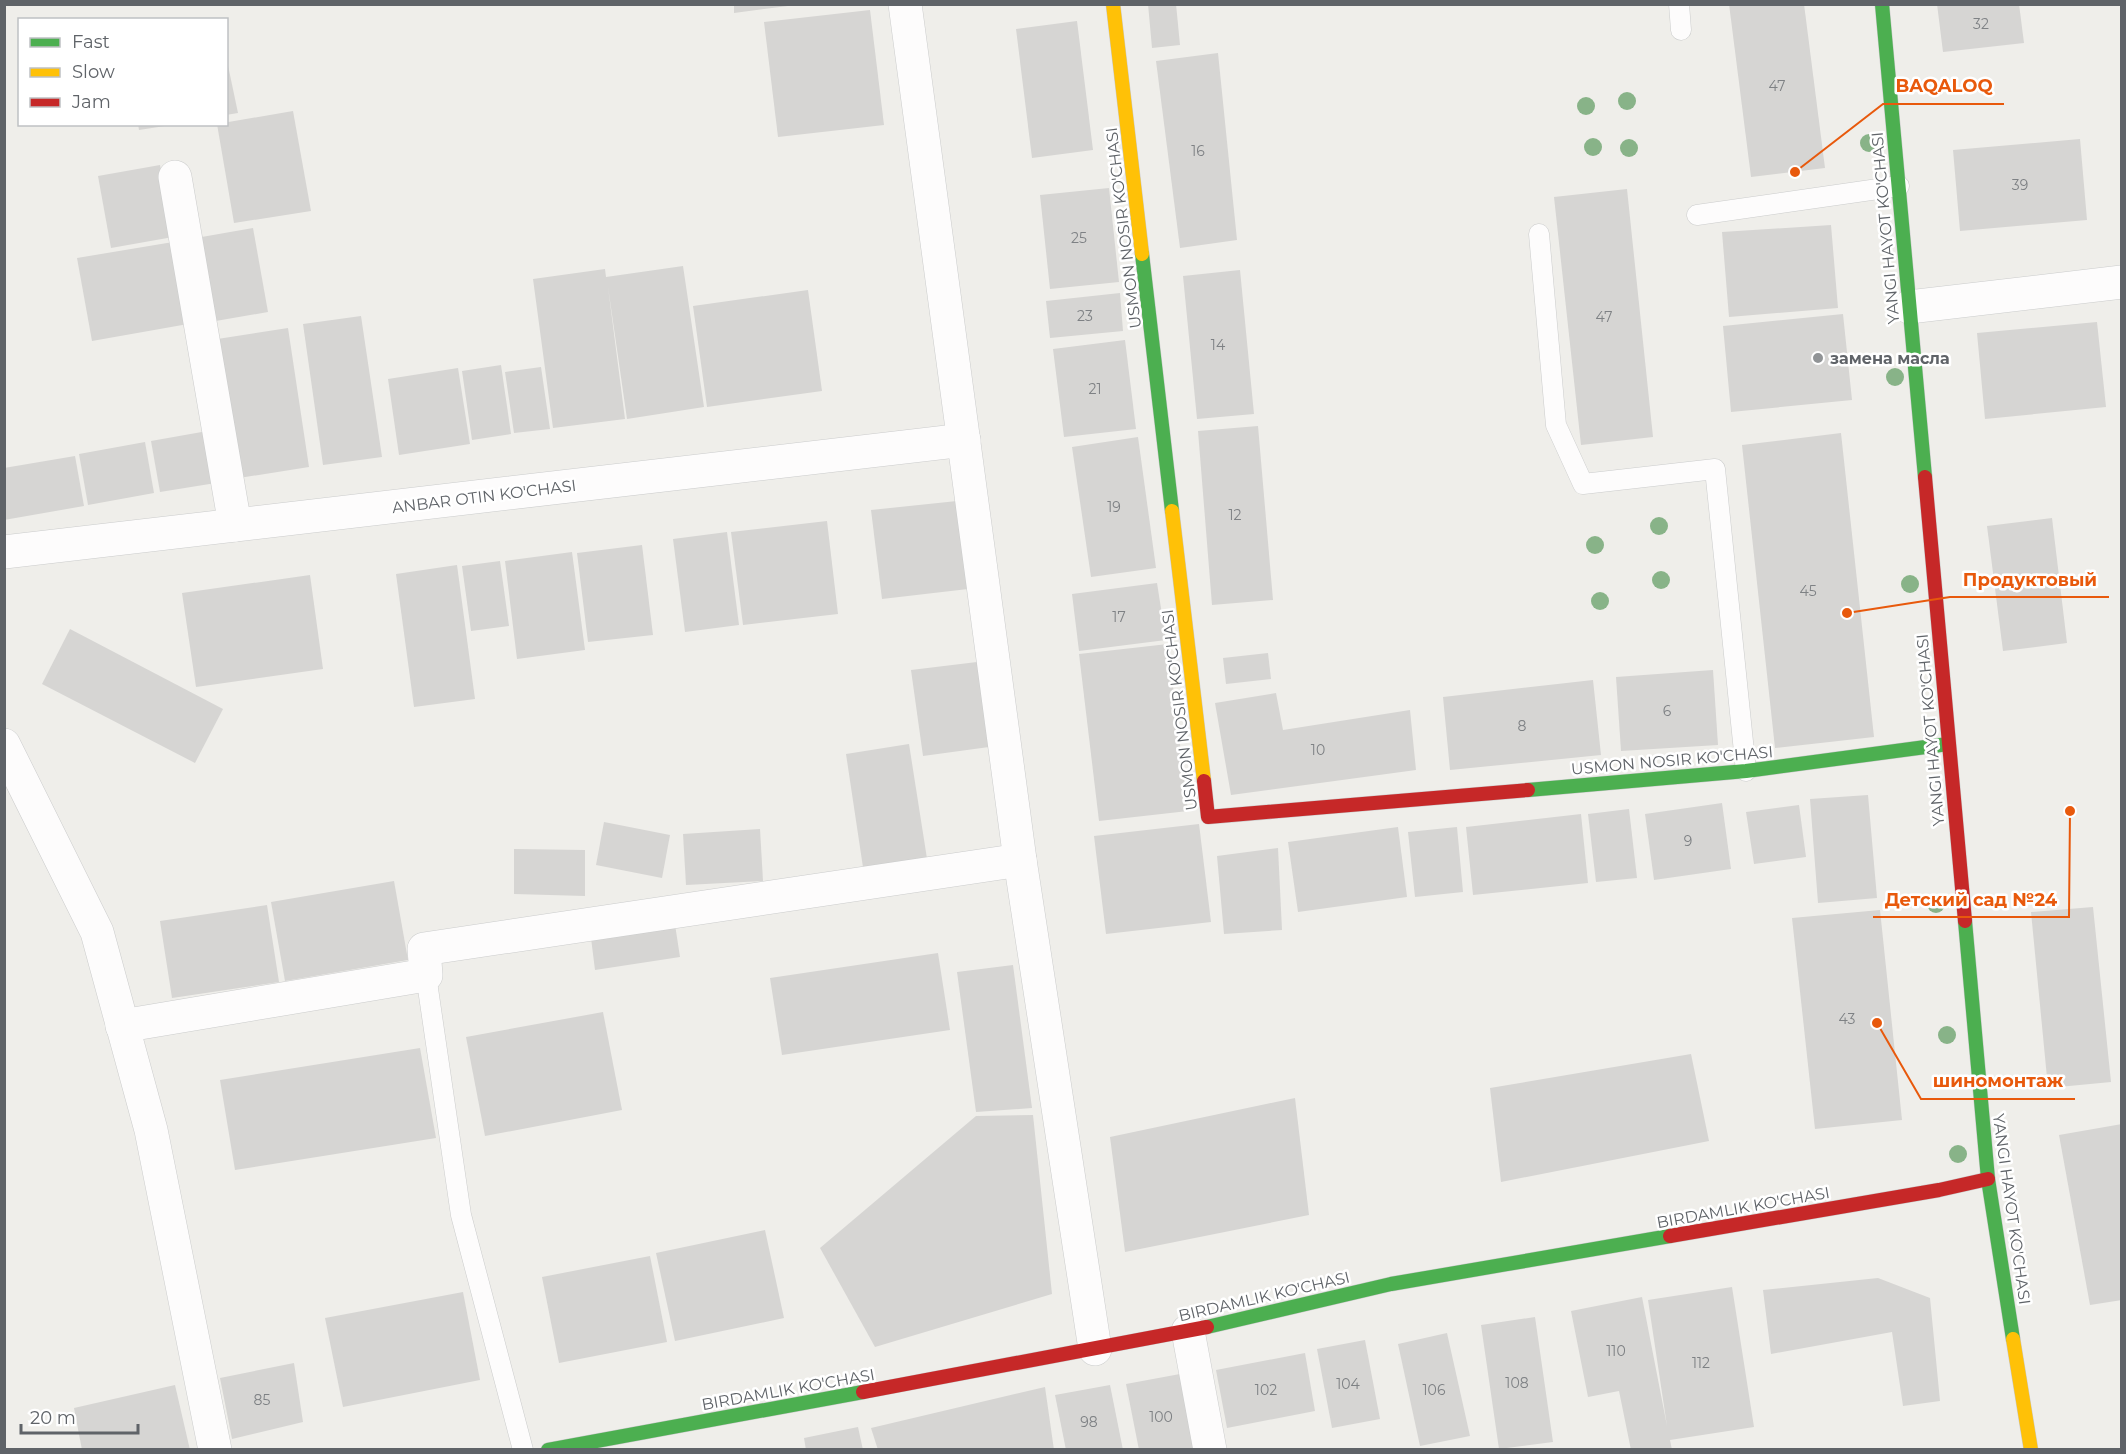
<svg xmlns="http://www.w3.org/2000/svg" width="2126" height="1454" font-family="Montserrat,sans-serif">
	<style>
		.building { fill: #d6d5d3 }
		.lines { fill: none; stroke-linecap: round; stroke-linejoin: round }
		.lane-casing { stroke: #cbcccc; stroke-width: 21 }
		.street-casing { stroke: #cbcccc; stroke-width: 34 }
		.fast-casing { stroke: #cacacb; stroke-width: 15 }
		.slow-casing { stroke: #cacacb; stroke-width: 15 }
		.jam-casing { stroke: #cacacb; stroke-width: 15 }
		.lane { stroke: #fdfcfc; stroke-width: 20 }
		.street { stroke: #fdfcfc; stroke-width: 33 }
		.fast { stroke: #4caf50; stroke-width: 14 }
		.slow { stroke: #ffc107; stroke-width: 14 }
		.jam { stroke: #c62828; stroke-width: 14 }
		.tree { fill: #88b388 }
		.poi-dot { fill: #919496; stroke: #fff; stroke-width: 2 }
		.labels { text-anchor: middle; stroke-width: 5; stroke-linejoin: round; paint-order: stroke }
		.number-label { font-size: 14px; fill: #7e8184 }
		.street-label { font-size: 16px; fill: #5f6368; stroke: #fff }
		.poi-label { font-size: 16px; font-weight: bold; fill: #5f6368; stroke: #fff; text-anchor: start }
		.leader { fill: none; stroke: #e8590c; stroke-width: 2 }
		.callout-dot { fill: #e8590c; stroke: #fff; stroke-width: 2 }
		.callout-label { font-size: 18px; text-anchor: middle; font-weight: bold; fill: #e8590c; stroke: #fff; stroke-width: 5; stroke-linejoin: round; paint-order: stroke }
	</style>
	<rect width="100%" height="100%" fill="#efeeea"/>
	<g class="building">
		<path d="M734,4H788V6L734,13Z"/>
		<path d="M1148,4H1176L1180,45L1152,48Z"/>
		<path d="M1729,4H1804L1825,168L1751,177Z"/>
		<path d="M1937,4H2019L2024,43L1943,52Z"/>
		<path d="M870,10L884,125L778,137L764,22Z"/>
		<path d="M1077,21L1093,150L1032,158L1016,29Z"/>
		<path d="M1218,53L1237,240L1180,248L1156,61Z"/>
		<path d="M226,56L238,113L226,115Z"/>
		<path d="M293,111L311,211L234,223L217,124Z"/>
		<path d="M138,124H165V126L139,130Z"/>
		<path d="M2080,139L2087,220L1960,231L1953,150Z"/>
		<path d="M160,165L173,237L111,248L98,176Z"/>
		<path d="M1109,188L1119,282L1050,289L1040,195Z"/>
		<path d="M1627,189L1653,437L1581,445L1554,197Z"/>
		<path d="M1831,225L1838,308L1729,317L1722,232Z"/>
		<path d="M253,228L268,312L210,322L196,238Z"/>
		<path d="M173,242L188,324L92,341L77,258Z"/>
		<path d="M683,266L704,407L627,419L608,287L625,419L553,428L533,279L605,269L606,277Z"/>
		<path d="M1240,270L1254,414L1197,419L1183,276Z"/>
		<path d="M808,290L822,391L707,407L693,306Z"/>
		<path d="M1120,293L1123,331L1050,338L1046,301Z"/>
		<path d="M1843,314L1852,400L1731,412L1723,326Z"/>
		<path d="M361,316L382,457L323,465L303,324Z"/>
		<path d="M2097,322L2106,407L1985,419L1977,333Z"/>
		<path d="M288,328L309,467L233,479L211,340Z"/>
		<path d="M1125,340L1136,429L1064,437L1053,349Z"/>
		<path d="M501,365L511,434L472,440L462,371Z"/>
		<path d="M541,367L550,429L514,433L505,372Z"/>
		<path d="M458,368L470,444L399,455L388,379Z"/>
		<path d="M1258,426L1273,600L1212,605L1198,431Z"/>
		<path d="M213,430L222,482L160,492L151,441Z"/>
		<path d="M1841,433L1874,737L1775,748L1742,445Z"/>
		<path d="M1138,437L1156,568L1091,577L1072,447Z"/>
		<path d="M145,442L154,493L88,505L79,454Z"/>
		<path d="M75,456L84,506L4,520V468Z"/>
		<path d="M957,501L968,589L882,599L871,510Z"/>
		<path d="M2052,518L2067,643L2003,651L1987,526Z"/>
		<path d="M827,521L838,614L743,625L731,532Z"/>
		<path d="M727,532L739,625L685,632L673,539Z"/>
		<path d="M642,545L653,635L588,642L577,553Z"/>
		<path d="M572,552L585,650L517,659L505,561Z"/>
		<path d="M500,561L509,626L471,631L462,566Z"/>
		<path d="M457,565L475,699L414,707L396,574Z"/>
		<path d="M310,575L323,669L196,687L182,593Z"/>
		<path d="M1157,583L1166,640L1079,651L1072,594Z"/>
		<path d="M70,629L223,709L195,763L42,684Z"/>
		<path d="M1168,644L1188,811L1099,821L1079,654Z"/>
		<path d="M1268,653L1271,679L1226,684L1223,658Z"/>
		<path d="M977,662L989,747L923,756L911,670Z"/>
		<path d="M1713,670L1718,745L1621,751L1616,677Z"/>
		<path d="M1593,680L1601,755L1450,770L1443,697Z"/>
		<path d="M1276,693L1283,730L1410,710L1416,770L1231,795L1215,703Z"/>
		<path d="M909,744L928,865L864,874L846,754Z"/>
		<path d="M1868,795L1877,898L1818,903L1810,799Z"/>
		<path d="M1722,803L1731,869L1654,880L1645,814Z"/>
		<path d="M1799,805L1806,857L1754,864L1746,812Z"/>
		<path d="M1629,809L1637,878L1596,882L1588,814Z"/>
		<path d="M1581,814L1588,883L1473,895L1466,827Z"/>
		<path d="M604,822L670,835L662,878L596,865Z"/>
		<path d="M1199,824L1211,922L1106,934L1094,836Z"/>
		<path d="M1398,827L1407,897L1298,912L1288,842Z"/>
		<path d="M1457,827L1463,892L1415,897L1408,832Z"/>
		<path d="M760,829L763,881L686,885L683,834Z"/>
		<path d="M1278,848L1282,930L1224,934L1217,856Z"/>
		<path d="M514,849L585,850V896L514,894Z"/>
		<path d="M394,881L408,960L285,981L271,902Z"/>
		<path d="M267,905L279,982L172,998L160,921Z"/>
		<path d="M2093,907L2111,1082L2048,1088L2031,912Z"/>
		<path d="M1880,910L1902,1120L1815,1129L1792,918Z"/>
		<path d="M674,918L680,957L595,970L590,930Z"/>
		<path d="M938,953L950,1030L782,1055L770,978Z"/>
		<path d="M1013,965L1032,1108L976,1112L957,972Z"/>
		<path d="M603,1012L622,1110L485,1136L466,1037Z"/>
		<path d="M420,1048L436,1138L235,1170L220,1080Z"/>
		<path d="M1691,1054L1709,1141L1501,1182L1490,1088Z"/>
		<path d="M1295,1098L1309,1215L1125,1252L1110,1137Z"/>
		<path d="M1033,1115L1052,1294L875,1347L820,1248L976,1116Z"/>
		<path d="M2122,1124V1300L2090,1305L2059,1135Z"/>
		<path d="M765,1230L784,1318L675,1341L656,1253Z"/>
		<path d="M650,1256L667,1342L559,1363L542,1277Z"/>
		<path d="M1878,1278L1930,1298L1940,1401L1903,1406L1892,1332L1771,1354L1763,1290Z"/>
		<path d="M1732,1287L1754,1427L1670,1440L1672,1450H1631L1619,1391L1588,1397L1571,1311L1642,1297L1667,1426L1648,1300Z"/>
		<path d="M463,1292L480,1380L343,1407L325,1318Z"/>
		<path d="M1535,1317L1553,1442L1499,1449L1481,1325Z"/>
		<path d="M1447,1333L1470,1436L1420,1446L1398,1344Z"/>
		<path d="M1365,1340L1380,1419L1332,1428L1317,1349Z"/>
		<path d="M1305,1353L1315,1411L1227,1428L1216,1370Z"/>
		<path d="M294,1363L303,1422L232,1439L220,1378Z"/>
		<path d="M1180,1374L1196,1450H1139L1126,1384Z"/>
		<path d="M175,1385L190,1450H82L74,1408Z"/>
		<path d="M1110,1385L1123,1450H1066L1055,1395Z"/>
		<path d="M1045,1387L1054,1450H878L871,1428Z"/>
		<path d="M858,1427L863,1450H806L804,1438Z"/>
	</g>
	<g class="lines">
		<defs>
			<g id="lane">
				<path d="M1679,4L1681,30"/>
				<path d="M1697,215L1899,186"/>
				<path d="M1539,234L1556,425L1583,484L1715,469L1746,771"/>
				<path d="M426,975L461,1215L523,1450"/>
			</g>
			<g id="street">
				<path d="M905,4L1020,860L1095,1349"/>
				<path d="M175,177L235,525"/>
				<path d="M1909,307L2122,282"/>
				<path d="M4,552L964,440"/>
				<path d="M4,745L97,932L151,1130L215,1450"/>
				<path d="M122,1026L426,975L424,949L1020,860"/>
				<path d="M1188,1331L1210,1450"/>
			</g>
			<g id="fast">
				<path d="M1882,4L1925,477"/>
				<path d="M1142,254L1172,511"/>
				<path d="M1528,790L1746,771L1948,744"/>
				<path d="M1965,921L1988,1179L2013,1339"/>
				<path d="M1207,1327L1391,1284L1670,1236"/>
				<path d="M548,1450L863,1392"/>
			</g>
			<g id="slow">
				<path d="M1113,4L1142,254"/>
				<path d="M1172,511L1204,781"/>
				<path d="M2013,1339L2031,1450"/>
			</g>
			<g id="jam">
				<path d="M1925,477L1965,921"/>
				<path d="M1204,781L1208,817L1528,790"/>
				<path d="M1670,1236L1939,1190L1988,1179"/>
				<path d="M863,1392L1207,1327"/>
			</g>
		</defs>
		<use href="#lane" class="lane-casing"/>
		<use href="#street" class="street-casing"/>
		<use href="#fast" class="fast-casing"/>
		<use href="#slow" class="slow-casing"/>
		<use href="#jam" class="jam-casing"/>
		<use href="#lane" class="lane"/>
		<use href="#street" class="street"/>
		<use href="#fast" class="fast"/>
		<use href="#slow" class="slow"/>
		<use href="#jam" class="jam"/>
	</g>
	<g class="tree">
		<circle cx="1627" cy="101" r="9"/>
		<circle cx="1586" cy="106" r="9"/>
		<circle cx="1869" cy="143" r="9"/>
		<circle cx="1593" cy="147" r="9"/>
		<circle cx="1629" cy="148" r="9"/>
		<circle cx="1895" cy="377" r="9"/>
		<circle cx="1659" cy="526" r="9"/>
		<circle cx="1595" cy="545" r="9"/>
		<circle cx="1661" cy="580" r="9"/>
		<circle cx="1910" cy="584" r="9"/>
		<circle cx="1600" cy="601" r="9"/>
		<circle cx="1936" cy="904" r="9"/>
		<circle cx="1947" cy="1035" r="9"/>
		<circle cx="1958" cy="1154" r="9"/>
	</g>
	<circle class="poi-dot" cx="1818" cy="358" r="6"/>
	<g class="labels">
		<g class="number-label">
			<text x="1981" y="29">32</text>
			<text x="1777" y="91">47</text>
			<text x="1198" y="156">16</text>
			<text x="2020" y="190">39</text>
			<text x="1079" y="243">25</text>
			<text x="1085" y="321">23</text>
			<text x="1604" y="322">47</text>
			<text x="1218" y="350">14</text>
			<text x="1095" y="394">21</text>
			<text x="1114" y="512">19</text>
			<text x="1235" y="520">12</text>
			<text x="1808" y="596">45</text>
			<text x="1119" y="622">17</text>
			<text x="1667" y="716">6</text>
			<text x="1522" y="731">8</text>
			<text x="1318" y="755">10</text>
			<text x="1688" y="846">9</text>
			<text x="1847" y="1024">43</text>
			<text x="1616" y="1356">110</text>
			<text x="1701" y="1368">112</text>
			<text x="1517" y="1388">108</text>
			<text x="1348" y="1389">104</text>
			<text x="1266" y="1395">102</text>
			<text x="1434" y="1395">106</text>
			<text x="262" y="1405">85</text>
			<text x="1161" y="1422">100</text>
			<text x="1089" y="1427">98</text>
		</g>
		<g class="street-label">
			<text transform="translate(1123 228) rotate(-97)" y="6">USMON NOSIR KO'CHASI</text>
			<text transform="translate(1885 228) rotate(-95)" y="6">YANGI HAYOT KO'CHASI</text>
			<text transform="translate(484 496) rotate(-7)" y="6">ANBAR OTIN KO'CHASI</text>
			<text transform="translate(1179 710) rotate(-97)" y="6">USMON NOSIR KO'CHASI</text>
			<text transform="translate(1930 730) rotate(-95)" y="6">YANGI HAYOT KO'CHASI</text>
			<text transform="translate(1672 760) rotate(-5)" y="6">USMON NOSIR KO'CHASI</text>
			<text transform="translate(1743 1207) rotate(-10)" y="6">BIRDAMLIK KO'CHASI</text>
			<text transform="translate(2012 1209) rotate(82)" y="6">YANGI HAYOT KO'CHASI</text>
			<text transform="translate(1264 1296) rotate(-13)" y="6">BIRDAMLIK KO'CHASI</text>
			<text transform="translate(788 1389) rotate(-10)" y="6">BIRDAMLIK KO'CHASI</text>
		</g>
		<g class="poi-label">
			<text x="1830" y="364">замена масла</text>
		</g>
	</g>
	<path class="leader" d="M1795 172L1883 104H2004M1847 613L1950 597H2109M2070 811L2069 917H1873M1877 1023L1921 1099H2075"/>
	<g class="callout-dot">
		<circle cx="1795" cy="172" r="6"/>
		<circle cx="1847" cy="613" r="6"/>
		<circle cx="2070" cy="811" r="6"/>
		<circle cx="1877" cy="1023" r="6"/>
	</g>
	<g class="callout-label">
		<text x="1944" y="92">BAQALOQ</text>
		<text x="2030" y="586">Продуктовый</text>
		<text x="1971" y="906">Детский сад №24</text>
		<text x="1998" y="1087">шиномонтаж</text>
	</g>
	<rect width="2126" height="1454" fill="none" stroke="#5f6368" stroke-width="12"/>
	<rect x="18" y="18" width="210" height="108" fill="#ffffff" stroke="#bfc1c3" stroke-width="1.5"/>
	<rect x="30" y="38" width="30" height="9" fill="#4caf50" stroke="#bfc1c3" stroke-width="1.5"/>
	<text x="72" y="48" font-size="18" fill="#5f6368">Fast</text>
	<rect x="30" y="68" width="30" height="9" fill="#ffc107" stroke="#bfc1c3" stroke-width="1.5"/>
	<text x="72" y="78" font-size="18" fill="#5f6368">Slow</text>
	<rect x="30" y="98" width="30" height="9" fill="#c62828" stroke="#bfc1c3" stroke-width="1.5"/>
	<text x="72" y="108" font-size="18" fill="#5f6368">Jam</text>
	<path d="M21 1424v9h117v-9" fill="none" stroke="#5f6368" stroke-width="3"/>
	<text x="30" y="1424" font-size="18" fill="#5f6368" stroke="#ffffff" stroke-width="4.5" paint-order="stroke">20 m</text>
</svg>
